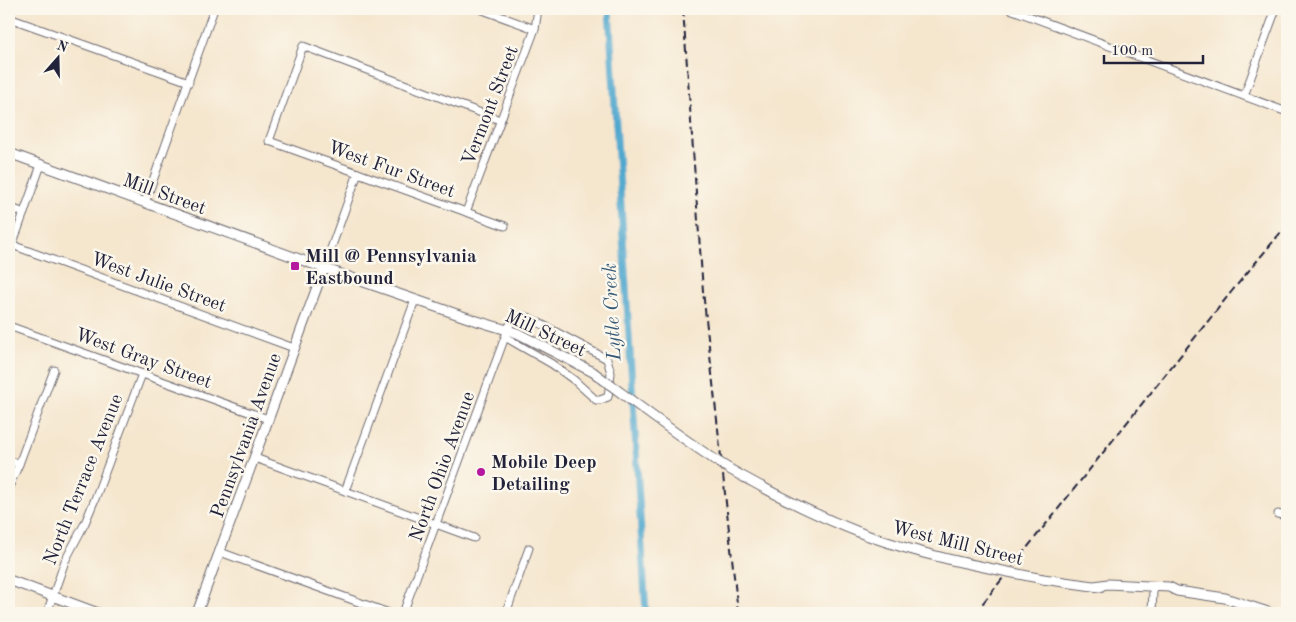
<svg xmlns="http://www.w3.org/2000/svg" width="1296" height="622" font-family="'Old Standard TT',serif">
	<style>
		.lines { fill: none; stroke-linecap: round; stroke-linejoin: round }
		.canal { stroke: #51a8ce; stroke-width: 7 }
		.street-casing { stroke: #6c676e; stroke-width: 9 }
		.secondary-casing { stroke: #6c676e; stroke-width: 11 }
		.street { stroke: #fff; stroke-width: 7 }
		.secondary { stroke: #fff; stroke-width: 9 }
		.rail { stroke: #22223b; stroke-width: 2; stroke-dasharray: 8 4; stroke-linecap: butt }
		.secondary-bridge-casing { stroke: #6c676e; stroke-width: 11; stroke-linecap: butt }
		.secondary-bridge { stroke: #fff; stroke-width: 9 }
		.poi-dot { fill: #b5179e; stroke: #fbf7ec; stroke-width: 2 }
		.labels { text-anchor: middle; stroke-width: 5; stroke-linejoin: round; paint-order: stroke }
		.street-label { font-size: 19px; fill: #22223b; stroke: #fbf7ec }
		.poi-label { font-size: 19px; font-weight: bold; fill: #22223b; stroke: #fbf7ec; text-anchor: start }
		.water-label { font-size: 20px; font-style: italic; fill: #355876; stroke: #fbf7ec }
	</style>
	<rect width="100%" height="100%" fill="#fbf7ec"/>
	<filter id="ink" filterUnits="userSpaceOnUse"><feTurbulence type="fractalNoise" baseFrequency=".02" numOctaves="2"/><feDisplacementMap in="SourceGraphic" scale="10" xChannelSelector="R" yChannelSelector="G"/><feConvolveMatrix kernelMatrix="1 2 1 2 8 2 1 2 1" color-interpolation-filters="sRGB"/></filter>
	<filter id="wash" filterUnits="userSpaceOnUse"><feTurbulence type="fractalNoise" baseFrequency=".0096" numOctaves="4" result="noise"/><feDisplacementMap in="SourceGraphic" scale="20" xChannelSelector="R" yChannelSelector="G"/><feGaussianBlur stdDeviation="1.12" result="paint"/><feColorMatrix in="noise" values="0 0 0 0 0 0 0 0 0 0 0 0 0 0 0 0 0 1.4 0 .05"/><feComposite in="paint" operator="in"/></filter>
	<g filter="url(#wash)">
		<rect width="100%" height="100%" fill="#f5e6ce"/>
		<g class="lines">
			<path class="canal" d="M609,9L646,613"/>
		</g>
	</g>
	<g filter="url(#ink)">
		<g class="lines">
			<defs>
				<g id="street">
					<path d="M480,9L535,29"/>
					<path d="M1010,9L1287,112"/>
					<path d="M9,18L189,82"/>
					<path d="M1244,96L1276,9"/>
					<path d="M500,120L303,46L269,141L505,226"/>
					<path d="M145,203L214,9"/>
					<path d="M9,207L24,213"/>
					<path d="M466,212L535,29L538,9"/>
					<path d="M12,245L294,348"/>
					<path d="M9,254L41,165"/>
					<path d="M324,268L358,173"/>
					<path d="M9,326L268,419"/>
					<path d="M255,458L474,538"/>
					<path d="M9,460L19,464"/>
					<path d="M9,487L19,464L54,370"/>
					<path d="M345,491L415,300"/>
					<path d="M1278,514L1287,517"/>
					<path d="M220,552L389,613"/>
					<path d="M47,613L65,561L85,523L95,499L142,374"/>
					<path d="M403,613L505,337C510,325 511,312 528,317L607,359L611,373L608,397L600,400H596L574,380L552,364L505,337"/>
					<path d="M506,613L529,548"/>
					<path d="M1152,613L1153,591"/>
				</g>
				<g id="secondary">
					<path d="M9,153L332,271L474,320L517,333L593,372"/>
					<path d="M1043,579L1100,587"/>
					<path d="M9,580L98,613"/>
					<path d="M1095,586L1108,584L1169,587L1177,591L1225,598L1271,613"/>
					<path d="M197,613L324,268"/>
				</g>
			</defs>
			<use href="#street" class="street-casing"/>
			<use href="#secondary" class="secondary-casing"/>
			<use href="#street" class="street"/>
			<use href="#secondary" class="secondary"/>
			<g class="rail">
				<path d="M683,9L703,291L738,613"/>
				<path d="M975,613L1232,291L1287,225"/>
			</g>
			<defs>
				<path id="secondary-bridge" d="M593,372C635,403 676,435 720,463C730,470 742,476 753,482C789,502 827,520 866,535C924,556 983,567 1043,579"/>
			</defs>
			<use href="#secondary-bridge" class="secondary-bridge-casing"/>
			<use href="#secondary-bridge" class="secondary-bridge"/>
		</g>
	</g>
	<g class="poi-dot">
		<rect x="290" y="261" width="10" height="10" rx="2.5"/>
		<circle cx="481" cy="472" r="5"/>
	</g>
	<g class="labels">
		<g class="street-label">
			<text transform="translate(489 105) rotate(-69)" y="7">Vermont Street</text>
			<text transform="translate(392 168) rotate(20)" y="7">West Fur Street</text>
			<text transform="translate(165 193) rotate(20)" y="7">Mill Street</text>
			<text transform="translate(159 281) rotate(20)" y="7">West Julie Street</text>
			<text transform="translate(546 332) rotate(25)" y="7">Mill Street</text>
			<text transform="translate(144 357) rotate(20)" y="7">West Gray Street</text>
			<text transform="translate(245 435) rotate(-70)" y="7">Pennsylvania Avenue</text>
			<text transform="translate(441 466) rotate(-70)" y="7">North Ohio Avenue</text>
			<text transform="translate(82 479) rotate(-68)" y="7">North Terrace Avenue</text>
			<text transform="translate(958 542) rotate(14)" y="7">West Mill Street</text>
		</g>
		<g class="poi-label">
			<text x="305" y="262">Mill @ Pennsylvania<tspan x="305" dy="22">Eastbound</tspan></text>
			<text x="491" y="468">Mobile Deep<tspan x="491" dy="22">Detailing</tspan></text>
		</g>
		<g class="water-label">
			<text transform="translate(611 312) rotate(-93)" y="7">Lytle Creek</text>
		</g>
	</g>
	<rect width="1296" height="622" fill="none" stroke="#fbf7ec" stroke-width="30"/>
	<g transform="translate(58 58) rotate(20)" stroke="#fbf7ec" stroke-width="4" paint-order="stroke">
	<path d="M0-4L9 19L0 12L-9 19Z" fill="#22223b"/>
	<text y="-8" font-size="14" font-weight="bold" text-anchor="middle" fill="#22223b">N</text>
	</g>
	<path d="M1104 55v8h99v-8" fill="none" stroke="#22223b" stroke-width="2.5"/>
	<text x="1111" y="55" font-size="15" fill="#22223b" stroke="#fbf7ec" stroke-width="4" paint-order="stroke">100 m</text>
</svg>
